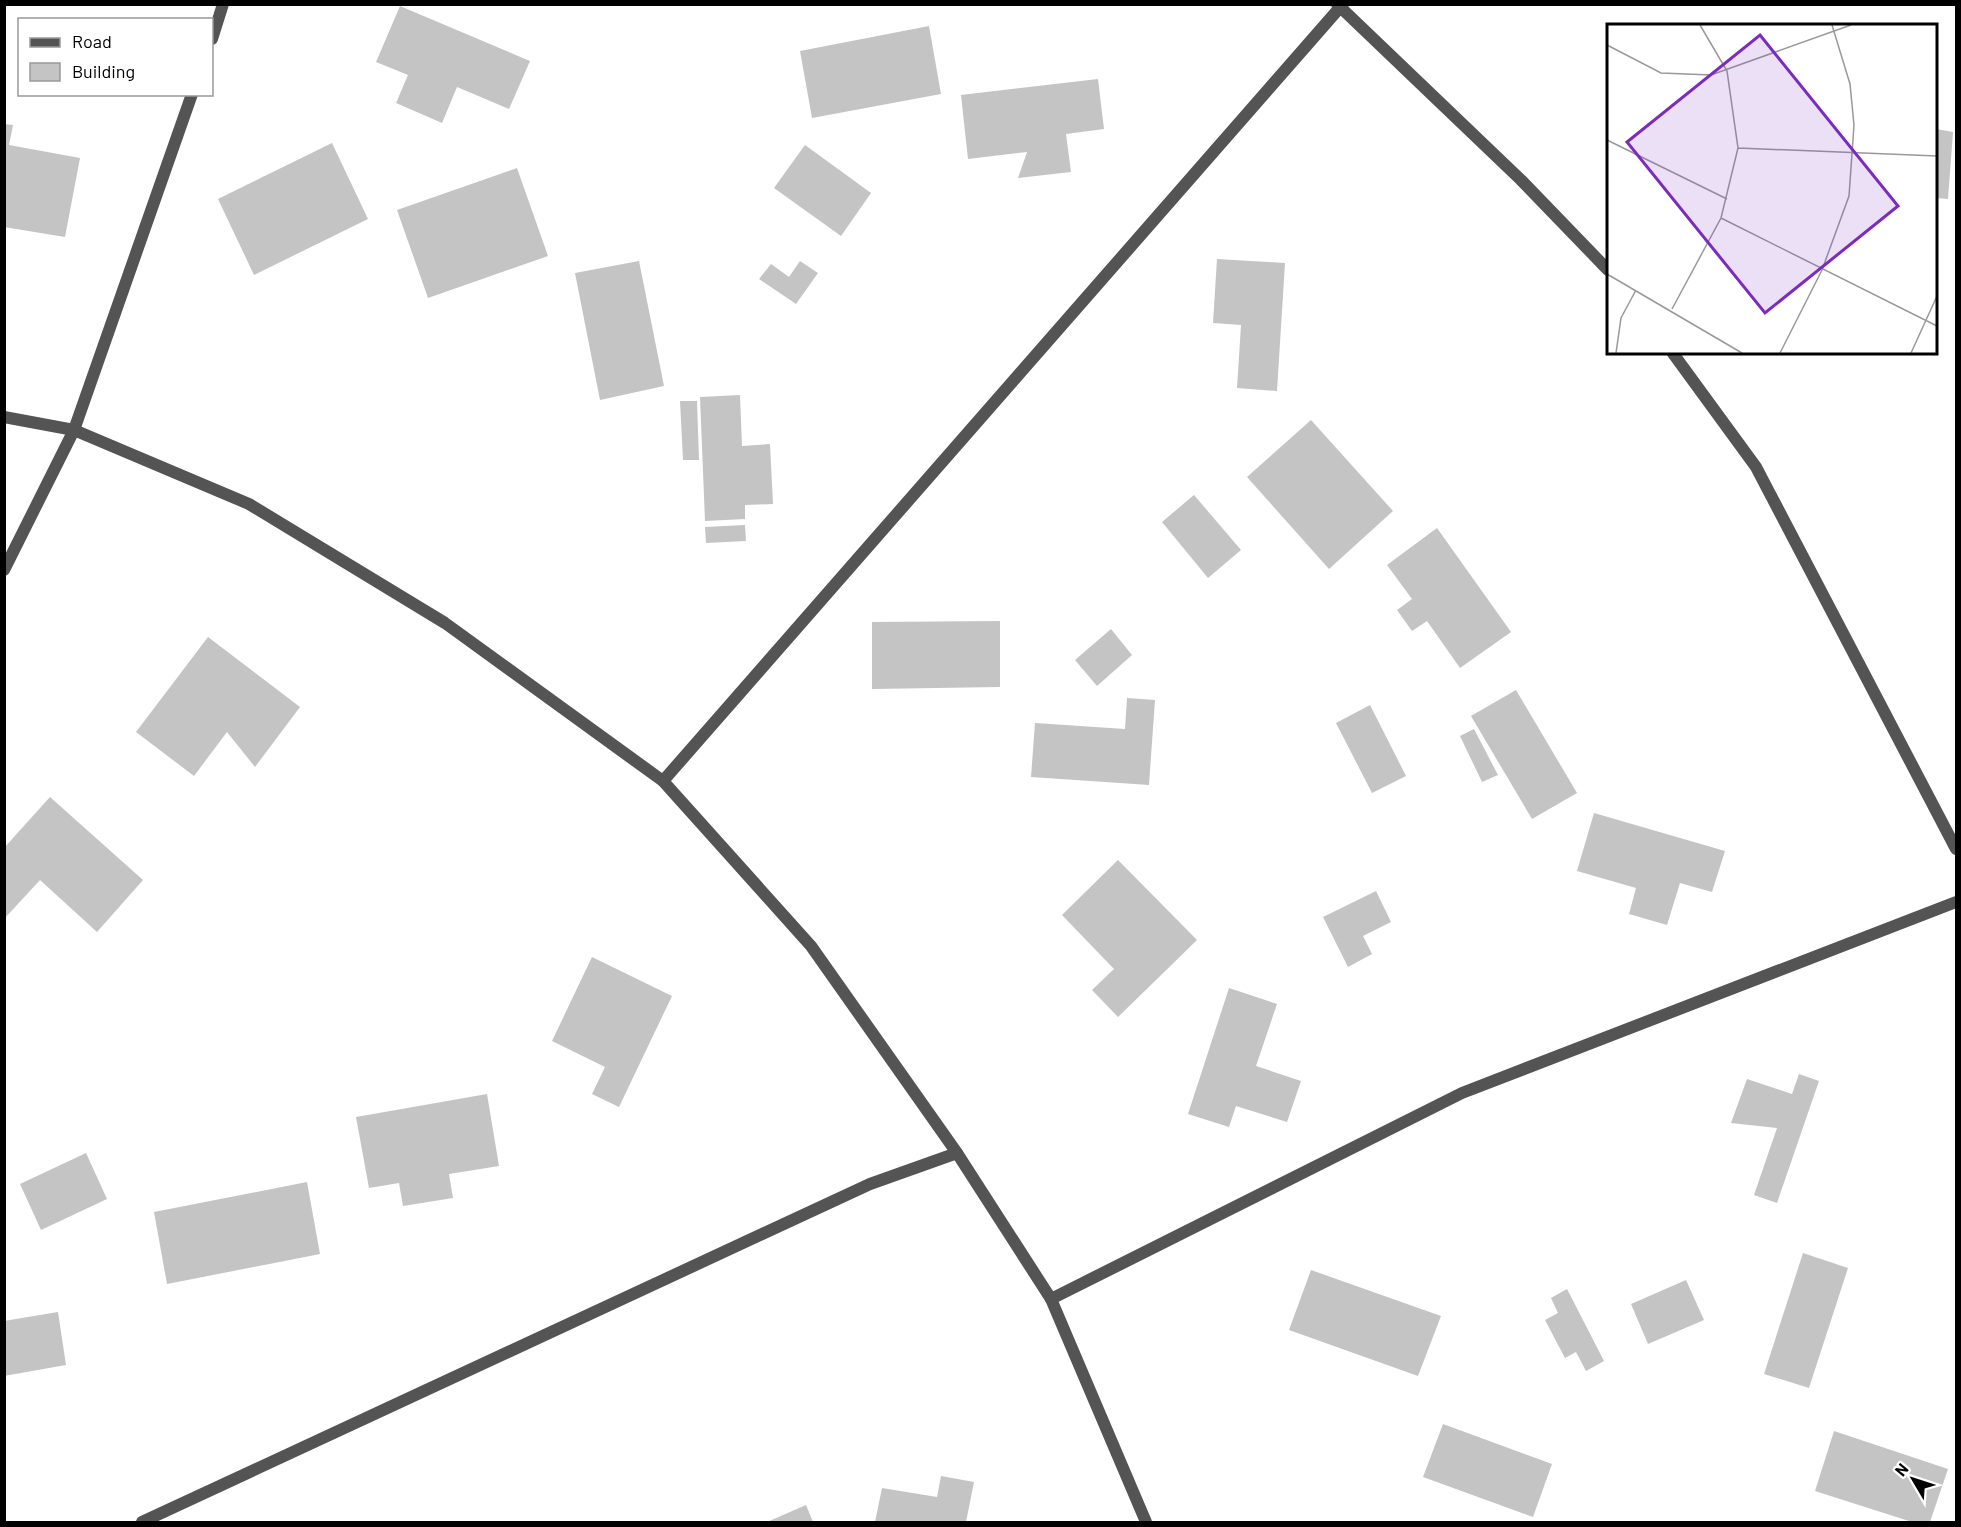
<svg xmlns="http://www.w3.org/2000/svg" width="1961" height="1527" font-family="Barlow,sans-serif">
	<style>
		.building { fill: #c4c4c4 }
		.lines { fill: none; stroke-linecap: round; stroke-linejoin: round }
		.minor { stroke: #545454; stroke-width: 12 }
		.inset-road { fill: none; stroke: #999; stroke-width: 1.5 }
		.view { fill: #7b2cbf; fill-opacity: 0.15; stroke: #7b2cbf; stroke-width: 3 }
		.inset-edge { fill: none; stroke: #000; stroke-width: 3 }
	</style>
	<rect width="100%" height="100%" fill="#fff"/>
	<g class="building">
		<path d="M400,6L530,61L509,109L457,87L442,123L396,103L408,75L376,62Z"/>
		<path d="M929,26L941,94L812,118L800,51Z"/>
		<path d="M1098,79L1104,129L1066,134L1071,172L1018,178L1027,152L968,159L961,95Z"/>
		<path d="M4,124L13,125L9,145L80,158L65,237L4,227Z"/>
		<path d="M1936,129L1953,132L1948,199L1936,198Z"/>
		<path d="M332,143L368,219L254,275L218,199Z"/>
		<path d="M805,145L871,193L841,236L774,188Z"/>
		<path d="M517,168L548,256L428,298L397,210Z"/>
		<path d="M1217,259L1285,263L1277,391L1237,388L1241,325L1213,323Z"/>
		<path d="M639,261L664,386L600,400L575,273Z"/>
		<path d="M800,261L818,273L796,304L759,279L771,264L789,277Z"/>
		<path d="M740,395L742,446L770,444L773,504L745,505V519L705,521L700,397Z"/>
		<path d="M680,401H697L699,460H683Z"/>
		<path d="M1311,420L1393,511L1329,569L1247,477Z"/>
		<path d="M1194,495L1241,550L1208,578L1162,522Z"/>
		<path d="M745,525L746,541L706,543L705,527Z"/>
		<path d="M1437,528L1511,632L1460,668L1427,621L1412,631L1397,610L1412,599L1387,565Z"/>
		<path d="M1000,621V687L872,689V622Z"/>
		<path d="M1111,629L1132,655L1097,686L1075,660Z"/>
		<path d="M208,637L300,707L255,767L227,732L194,776L136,732Z"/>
		<path d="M1516,690L1577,793L1532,819L1471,716Z"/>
		<path d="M1127,698L1155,700L1149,785L1031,777L1035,723L1125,729Z"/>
		<path d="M1370,705L1406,776L1372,793L1336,723Z"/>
		<path d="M1474,729L1498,775L1482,782L1460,736Z"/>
		<path d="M50,797L143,880L97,932L40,880L4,919V848Z"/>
		<path d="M1594,813L1725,851L1712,892L1680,883L1667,925L1629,914L1636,888L1577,871Z"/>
		<path d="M1118,860L1197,940L1118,1017L1092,990L1114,969L1062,915Z"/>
		<path d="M1376,891L1391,922L1363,936L1372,954L1348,967L1323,917Z"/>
		<path d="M592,957L672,996L619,1107L592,1094L605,1067L552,1041Z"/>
		<path d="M1229,988L1277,1004L1256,1066L1301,1081L1287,1122L1236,1106L1229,1127L1188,1114Z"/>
		<path d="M1799,1074L1819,1081L1777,1203L1754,1195L1777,1128L1731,1123L1747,1079L1792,1094Z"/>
		<path d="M487,1094L499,1166L449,1174L453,1198L403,1206L399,1183L369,1188L356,1117Z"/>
		<path d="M86,1153L107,1199L41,1230L20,1184Z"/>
		<path d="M307,1182L320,1254L167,1284L154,1212Z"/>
		<path d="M1803,1253L1848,1268L1809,1388L1764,1374Z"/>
		<path d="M1311,1270L1441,1316L1418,1376L1289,1330Z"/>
		<path d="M1686,1280L1704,1320L1648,1344L1631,1304Z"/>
		<path d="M1567,1289L1604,1361L1586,1371L1576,1352L1565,1358L1545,1320L1558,1313L1551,1298Z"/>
		<path d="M58,1312L66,1365L4,1376V1321Z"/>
		<path d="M1443,1424L1552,1464L1533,1517L1423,1477Z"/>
		<path d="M1834,1431L1948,1469L1930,1522H1912L1815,1491Z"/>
		<path d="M941,1476L974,1482L966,1522H875L882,1488L937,1497Z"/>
		<path d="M806,1505L813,1522H767Z"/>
	</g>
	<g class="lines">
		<g class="minor">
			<path d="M1337,4L1521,180L1608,270"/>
			<path d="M212,39L223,4"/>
			<path d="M1672,352L1756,467L1956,849"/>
			<path d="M4,417L74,430L249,504L445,623L663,781L811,946L957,1153L1051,1299L1146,1522"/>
			<path d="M4,570L74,430L192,94"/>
			<path d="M663,781L1343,4"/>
			<path d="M1051,1299L1462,1093L1956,902"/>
			<path d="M142,1522L870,1184L957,1153"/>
		</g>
	</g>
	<g transform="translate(1607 24)">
		<rect width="330" height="330" fill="#fff"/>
		<path class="inset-road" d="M0,21L54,49L104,51L244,1M0,116L120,175M131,124L330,132M114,194L330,302M0,250L135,329M65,285L114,194L131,124L120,47L93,1M9,329L14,294L29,266M173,329L215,246L242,172L247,101L243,60L225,1M304,329L330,272"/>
		<path class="view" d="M153,11L291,182L158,289L20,118Z"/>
		<rect width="330" height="330" class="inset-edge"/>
	</g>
	<rect width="1961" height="1527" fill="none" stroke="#000000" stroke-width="12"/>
	<rect x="18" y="18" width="195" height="78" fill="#ffffff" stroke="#999999" stroke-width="1.5"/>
	<rect x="30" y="38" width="30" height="9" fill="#545454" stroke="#999999" stroke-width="1.5"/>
	<text x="72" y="48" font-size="18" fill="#000000">Road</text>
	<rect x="30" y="63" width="30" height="18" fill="#c4c4c4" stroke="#999999" stroke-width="1.5"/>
	<text x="72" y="78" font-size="18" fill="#000000">Building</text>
	<g transform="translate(1913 1479) rotate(309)" stroke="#ffffff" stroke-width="4.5" paint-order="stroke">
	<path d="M0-4.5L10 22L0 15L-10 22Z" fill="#000000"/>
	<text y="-9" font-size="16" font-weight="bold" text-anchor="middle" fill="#000000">N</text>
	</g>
</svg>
